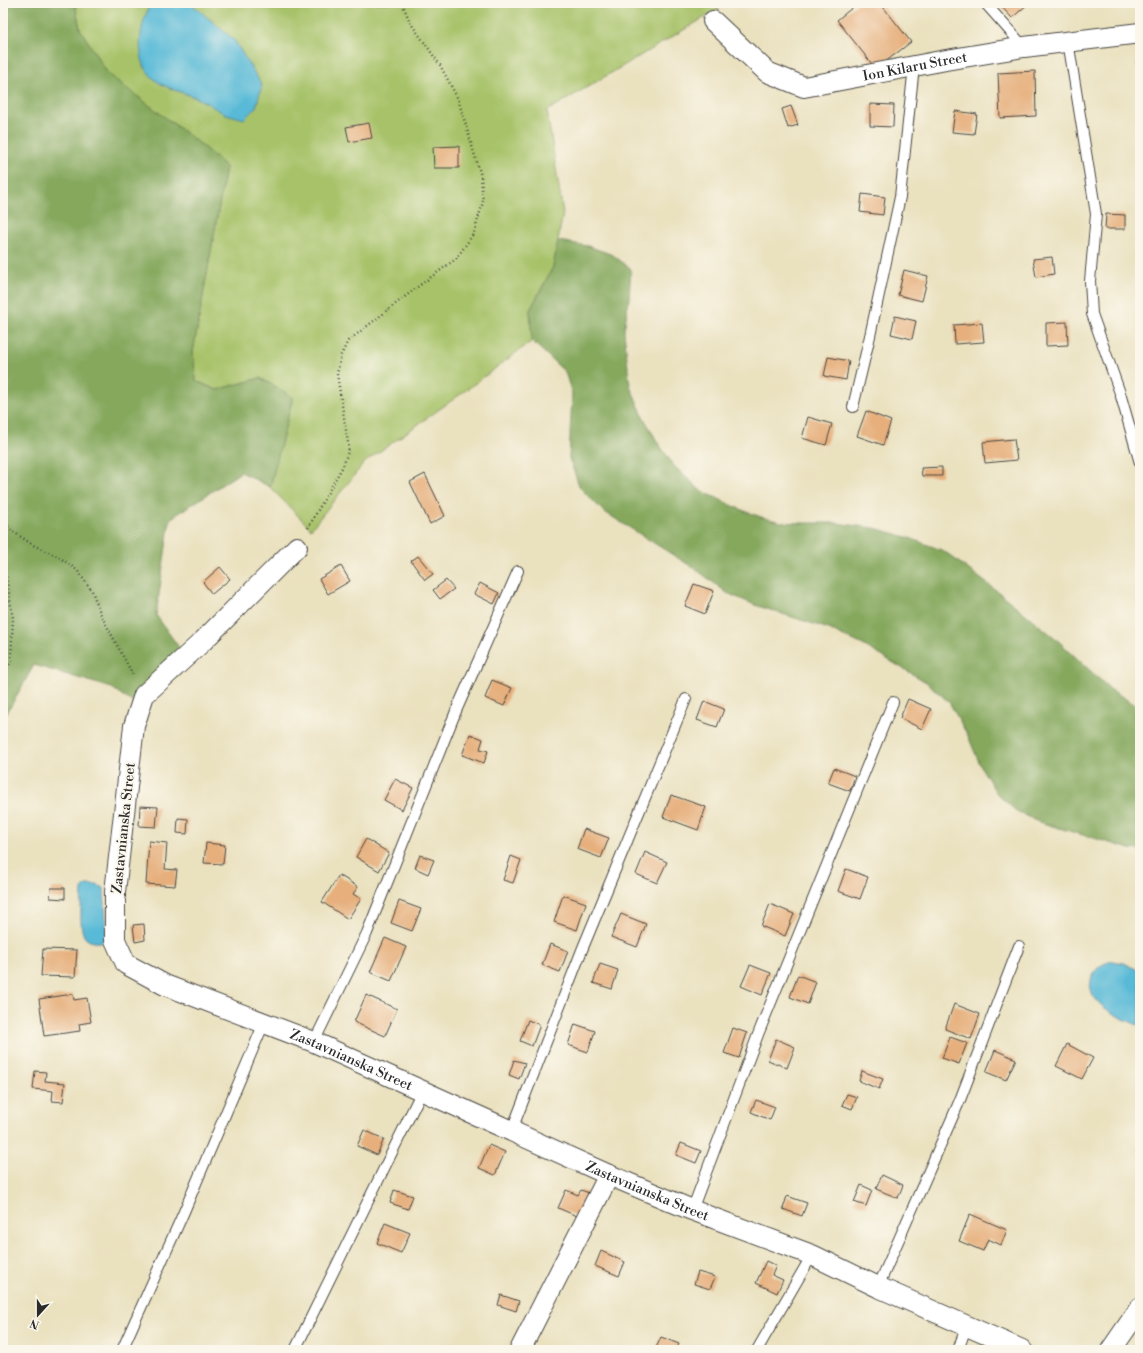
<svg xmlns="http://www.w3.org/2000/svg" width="1143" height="1353" font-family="'Libre Bodoni',serif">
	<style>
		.green { fill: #a7c269; stroke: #69764a }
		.forest { fill: #85a85d; stroke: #586a44 }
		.water { fill: #58bad7; stroke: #427281 }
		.building { fill: #e6af7b }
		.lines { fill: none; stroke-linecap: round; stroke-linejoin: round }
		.service-casing { stroke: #484641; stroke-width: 12 }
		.minor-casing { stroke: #484641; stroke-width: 22 }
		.path { stroke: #484641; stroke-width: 2.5; stroke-dasharray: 1 3; stroke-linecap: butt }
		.service { stroke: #fff; stroke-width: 10 }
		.minor { stroke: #fff; stroke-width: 20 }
		.labels { text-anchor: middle; stroke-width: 4; stroke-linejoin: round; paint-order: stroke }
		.street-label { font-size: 14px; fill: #2b2b2b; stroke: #fbf7ec }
	</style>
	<rect width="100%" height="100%" fill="#fbf7ec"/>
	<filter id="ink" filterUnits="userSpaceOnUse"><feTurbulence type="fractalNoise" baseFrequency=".025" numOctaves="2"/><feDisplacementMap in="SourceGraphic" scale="8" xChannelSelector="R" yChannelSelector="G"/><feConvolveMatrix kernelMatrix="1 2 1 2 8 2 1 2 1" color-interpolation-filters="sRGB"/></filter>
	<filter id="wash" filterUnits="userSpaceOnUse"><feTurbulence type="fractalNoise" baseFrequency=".012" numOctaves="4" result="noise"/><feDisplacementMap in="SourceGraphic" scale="16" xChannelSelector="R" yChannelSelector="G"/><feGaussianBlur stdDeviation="0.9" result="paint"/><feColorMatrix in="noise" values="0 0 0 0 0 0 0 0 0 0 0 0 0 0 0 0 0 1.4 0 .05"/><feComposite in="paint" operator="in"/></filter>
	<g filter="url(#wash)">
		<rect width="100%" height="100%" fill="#eae1bf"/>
		<path class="green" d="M75,3H151L147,12L144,66C161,90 171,87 196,98C207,102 217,109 227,114L234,40L189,3H722L724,6L547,111L563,213L553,267L530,310L532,341L458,396L365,462L311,529L270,487L293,397L260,378L217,390L196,381L193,352L226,167L200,144L108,74L80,29Z"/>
		<g class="forest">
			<path d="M3,3H75L80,29L108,74L200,144L226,167L193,352L196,381L217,390L260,378L293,397L270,487L241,472L170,519L156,615L190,663L143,710L112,688L34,665L3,720Z"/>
			<path d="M558,241L588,246L613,255L631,269L629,298L624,331L630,386L644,418L658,443L674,466L700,490L742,510L761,517L781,522L800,523H835L874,528L907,537L944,551L997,591L1054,637L1110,689L1140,708V850L1130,849L1039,822L1015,810L997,794L981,767L968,736L949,702L926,682L863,645L829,629L755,605L727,593L697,570L603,511L580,488L569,458L572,394L565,372L532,341L530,310L553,267Z"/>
		</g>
		<g class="water">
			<path d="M151,3H189L194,6L234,40L262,85L256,107L244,119C238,117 232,116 226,114C216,110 207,102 197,98C186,93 175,91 165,86C132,71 137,30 151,3Z"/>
			<path d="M86,885H97L104,888L107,938L104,942C99,942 93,943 88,940C77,935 82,900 82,889Z"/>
			<path d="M1113,961L1123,963L1140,971V1025H1138C1120,1018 1082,1002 1092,977C1096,967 1103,963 1113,961Z"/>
		</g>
		<g id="blocks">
			<g class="building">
				<path d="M858,3H880L911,42L876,69L837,20Z"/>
				<path d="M998,3H1029L1012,18Z"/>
				<path d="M1140,62V75L1136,63Z"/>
				<path d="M1035,71L1036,116L1000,118L998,73Z"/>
				<path d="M870,104L894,105L893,127L870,126Z"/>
				<path d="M791,106L798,125L788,128L782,109Z"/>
				<path d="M955,111L977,114L974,134L952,132Z"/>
				<path d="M369,123L372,138L349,142L346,127Z"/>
				<path d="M459,146V168H434L433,147Z"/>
				<path d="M862,194L885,197L883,215L860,212Z"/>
				<path d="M1106,214L1125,215V229H1105Z"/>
				<path d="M1052,257L1054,274L1036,277L1033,259Z"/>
				<path d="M904,270L928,276L922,301L898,295Z"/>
				<path d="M895,316L916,321L912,339L891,334Z"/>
				<path d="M1067,322L1068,345L1046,346V323Z"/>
				<path d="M982,323L984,342L955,344L954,325Z"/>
				<path d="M828,357L849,361L846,380L824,376Z"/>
				<path d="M866,411L891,421L883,445L857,436Z"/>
				<path d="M808,417L832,424L826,445L802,438Z"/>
				<path d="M1014,439L1017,460L985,463L983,442Z"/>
				<path d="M942,467V476H922L921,468Z"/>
				<path d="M425,474L445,516L430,524L410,482Z"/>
				<path d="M418,556L433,574L425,580L411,561Z"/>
				<path d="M341,566L350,581L328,594L319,579Z"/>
				<path d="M220,567L230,579L212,594L203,582Z"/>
				<path d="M446,580L454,589L440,599L433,590Z"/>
				<path d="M480,583L499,593L494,604L474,594Z"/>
				<path d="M694,584L714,591L705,614L685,606Z"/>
				<path d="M492,680L512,688L504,706L485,698Z"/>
				<path d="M908,699L931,709L922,729L900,718Z"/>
				<path d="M704,701L724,709L717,727L697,720Z"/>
				<path d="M470,734L483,739L480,749L488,751L484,763L462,755Z"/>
				<path d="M834,768L855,776L850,791L828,783Z"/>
				<path d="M395,779L413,788L402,810L384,800Z"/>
				<path d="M671,795L706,807L698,830L663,817Z"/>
				<path d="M140,806L158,807L156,827L139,826Z"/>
				<path d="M178,818L188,819L187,834L177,833Z"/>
				<path d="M584,829L609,838L601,858L577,849Z"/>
				<path d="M366,839L389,853L379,871L356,857Z"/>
				<path d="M149,841L167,843L165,869L177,870L175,886L146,884Z"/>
				<path d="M206,843L225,845L223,864L204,863Z"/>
				<path d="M645,852L667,862L657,883L636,874Z"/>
				<path d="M420,855L434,860L428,874L415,868Z"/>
				<path d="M511,856L521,860L513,883L503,880Z"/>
				<path d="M846,869L868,877L860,899L838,891Z"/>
				<path d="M339,875L358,887L353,894L361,899L348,919L322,902Z"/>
				<path d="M51,888H65V899L50,898Z"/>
				<path d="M563,895L586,903L577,930L554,922Z"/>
				<path d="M399,901L421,909L412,931L391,923Z"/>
				<path d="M770,904L794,914L785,936L761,926Z"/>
				<path d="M621,914L646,924L637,947L611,937Z"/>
				<path d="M144,924L145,940L135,942L133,925Z"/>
				<path d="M385,938L406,947L391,981L370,972Z"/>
				<path d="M550,944L568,951L560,972L542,965Z"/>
				<path d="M43,949L77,950L75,977L41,976Z"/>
				<path d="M600,964L618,970L612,989L593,983Z"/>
				<path d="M750,965L771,973L762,995L741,986Z"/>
				<path d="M798,975L816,982L808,1004L790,997Z"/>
				<path d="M73,994L74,1000L87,998L91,1022L79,1024L80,1031L44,1036L39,999Z"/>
				<path d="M366,995L397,1009L385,1036L354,1022Z"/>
				<path d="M954,1004L980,1014L971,1039L945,1029Z"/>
				<path d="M528,1020L540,1025L532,1046L520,1041Z"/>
				<path d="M575,1024L595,1031L588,1052L568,1045Z"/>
				<path d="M733,1028L747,1033L739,1058L724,1053Z"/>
				<path d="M950,1037L967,1043L959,1064L942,1058Z"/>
				<path d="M776,1039L795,1047L787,1068L768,1060Z"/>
				<path d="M1067,1044L1093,1058L1082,1079L1056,1066Z"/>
				<path d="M995,1050L1016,1059L1006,1080L986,1072Z"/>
				<path d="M514,1060L525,1063L519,1079L509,1075Z"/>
				<path d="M35,1071L46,1072L45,1081L65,1083L63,1102L52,1101L53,1091L33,1089Z"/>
				<path d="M862,1071L883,1079L879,1089L859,1081Z"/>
				<path d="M847,1094L857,1097L852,1109L842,1105Z"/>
				<path d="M756,1100L775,1107L770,1120L751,1112Z"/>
				<path d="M364,1130L384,1139L377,1155L357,1146Z"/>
				<path d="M681,1143L701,1151L696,1163L676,1155Z"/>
				<path d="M489,1145L505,1152L495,1175L479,1168Z"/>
				<path d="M882,1175L903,1185L898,1198L876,1189Z"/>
				<path d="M861,1185L872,1190L866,1206L854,1202Z"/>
				<path d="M394,1190L413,1196L408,1209L390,1203Z"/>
				<path d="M566,1190L578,1195L581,1190L589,1193L579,1217L558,1208Z"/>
				<path d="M787,1196L807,1203L802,1216L783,1209Z"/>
				<path d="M970,1214L1007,1230L1001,1245L988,1239L983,1251L959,1241Z"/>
				<path d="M385,1223L410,1233L401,1253L377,1243Z"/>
				<path d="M601,1251L625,1262L619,1276L595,1266Z"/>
				<path d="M766,1261L776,1266L772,1275L783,1280L777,1293L756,1283Z"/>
				<path d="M698,1272L715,1277L710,1289L694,1284Z"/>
				<path d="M501,1295L519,1301L516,1311L498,1305Z"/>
				<path d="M661,1337L679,1344L676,1350H661L656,1348Z"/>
			</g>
		</g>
	</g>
	<g filter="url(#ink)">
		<use href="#blocks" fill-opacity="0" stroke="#484641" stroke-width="1"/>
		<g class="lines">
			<defs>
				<g id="service">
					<path d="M985,3L1024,47"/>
					<path d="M1068,41L1096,214L1090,281L1092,314L1120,393L1140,463"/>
					<path d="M853,407L870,336L900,197L914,66"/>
					<path d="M314,1042L367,933L456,711L518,571"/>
					<path d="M511,1132L582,950L686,699"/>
					<path d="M692,1210L759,1032L893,702"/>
					<path d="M878,1287L960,1100L1019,946"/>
					<path d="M122,1350L183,1214L264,1023"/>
					<path d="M295,1350L422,1091"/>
					<path d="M757,1350L812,1255"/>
					<path d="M958,1350L967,1325"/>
				</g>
				<g id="minor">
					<path id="s1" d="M713,21L767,72L804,87L946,60L1024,47L1140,33"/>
					<path id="s2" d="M297,547L202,642L144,695L134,726L115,892V940L126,964L165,985L314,1042L609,1175L692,1210L812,1255L878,1287L1022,1350"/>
					<path d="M520,1350L609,1175"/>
					<path d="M1111,1350L1140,1308"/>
				</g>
			</defs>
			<use href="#service" class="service-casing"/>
			<use href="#minor" class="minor-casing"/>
			<g class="path">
				<path d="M3,520L11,530L33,545L59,557L77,570L92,591L101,615L133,675"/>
				<path d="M308,528L343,466L349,449L337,374L341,355L348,341L420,285L456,259L474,233L483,202L481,176L458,99L440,65L410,22L402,3"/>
				<path d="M3,557L13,618L11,661L3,676"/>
			</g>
			<use href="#service" class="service"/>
			<use href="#minor" class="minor"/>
		</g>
	</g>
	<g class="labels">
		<g class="street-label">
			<text dy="5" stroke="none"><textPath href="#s1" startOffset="227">Ion Kilaru Street</textPath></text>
			<text transform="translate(123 828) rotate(-84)" y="5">Zastavnianska Street</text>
			<text dy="5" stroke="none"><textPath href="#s2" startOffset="732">Zastavnianska Street</textPath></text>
			<text dy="5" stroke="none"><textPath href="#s2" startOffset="1056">Zastavnianska Street</textPath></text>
		</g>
	</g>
	<rect width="1143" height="1353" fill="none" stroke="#fbf7ec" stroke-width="16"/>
	<g transform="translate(38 1315) rotate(201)" stroke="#fbf7ec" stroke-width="3" paint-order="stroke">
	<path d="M0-3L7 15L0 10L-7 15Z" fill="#2b2b2b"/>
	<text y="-6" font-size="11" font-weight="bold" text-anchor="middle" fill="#2b2b2b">N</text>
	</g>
</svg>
